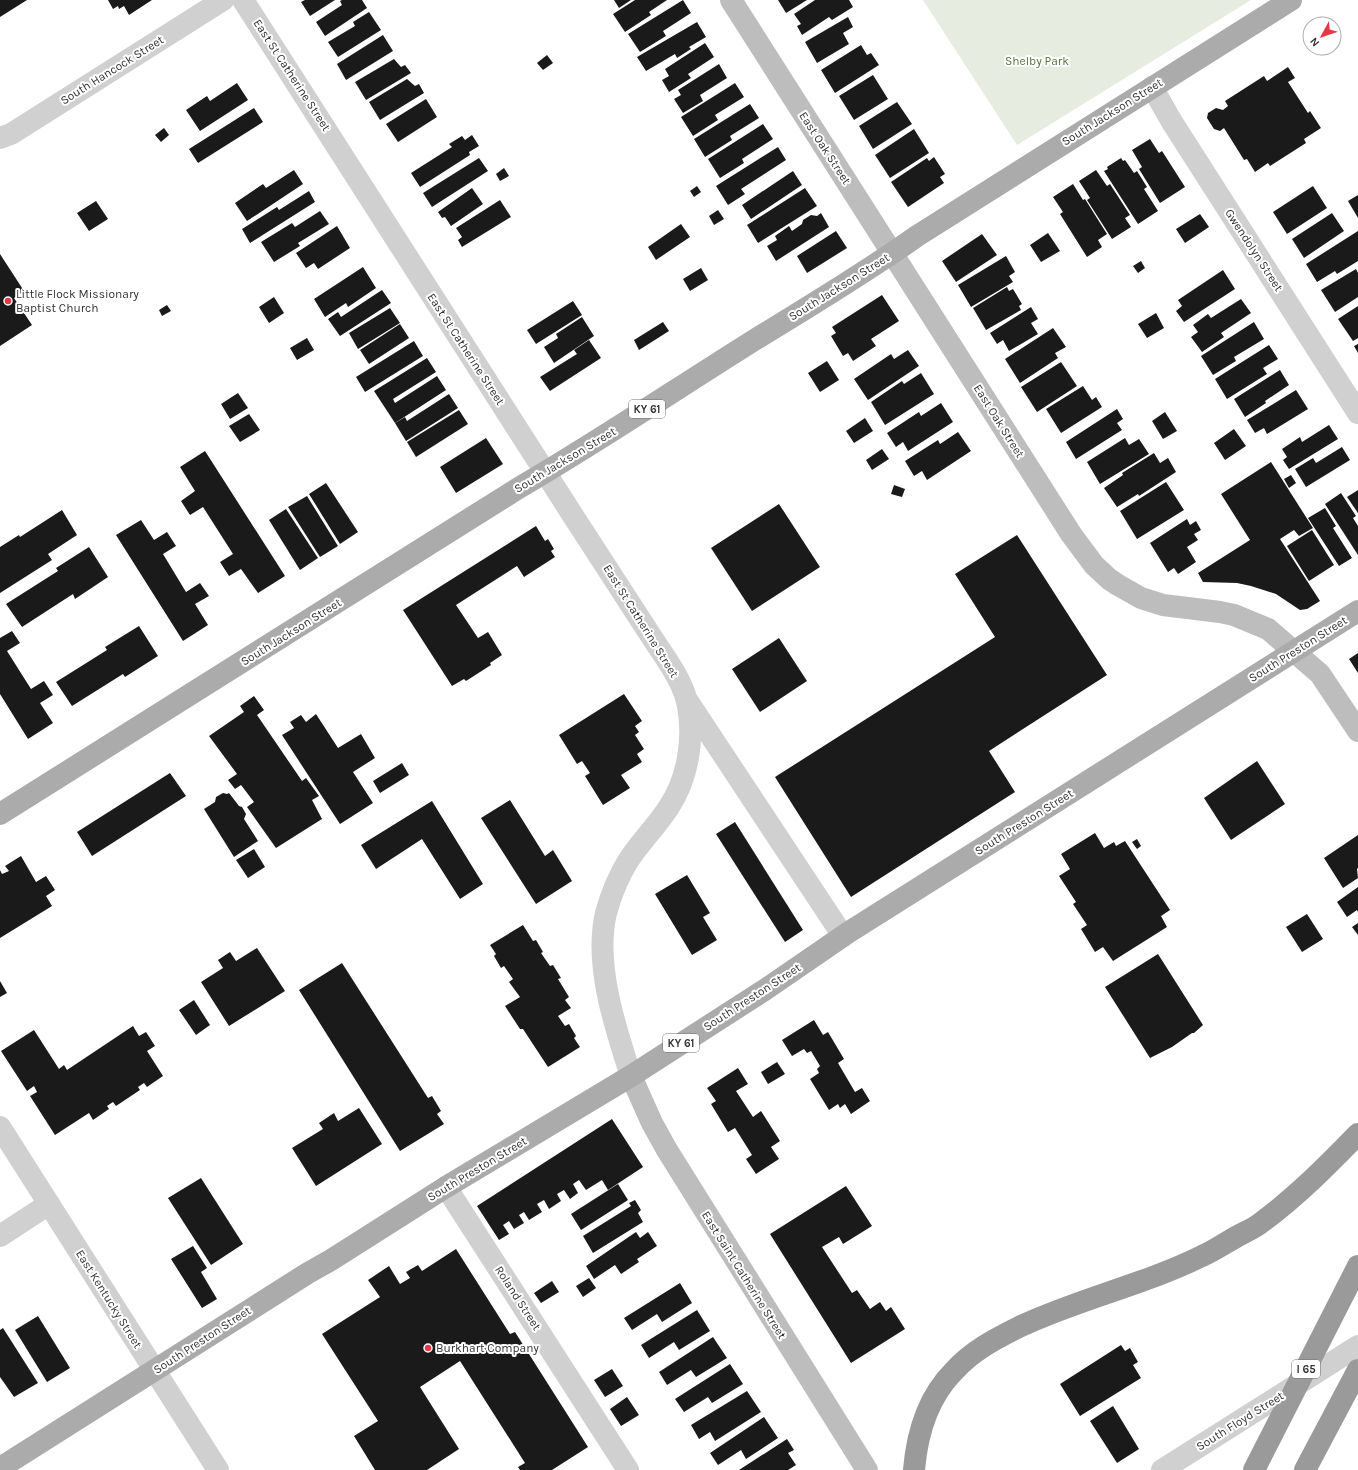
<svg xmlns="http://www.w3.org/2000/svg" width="1358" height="1470" font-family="Karla,sans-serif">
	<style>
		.green { fill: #e6ecdf }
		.building { fill: #1a1a1a }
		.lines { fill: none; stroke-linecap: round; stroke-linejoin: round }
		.minor { stroke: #d0d0d0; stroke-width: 22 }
		.tertiary { stroke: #d0d0d0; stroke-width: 22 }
		.secondary { stroke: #bdbdbd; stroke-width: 22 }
		.primary { stroke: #ababab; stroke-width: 22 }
		.motorway { stroke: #9a9a9a; stroke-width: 22 }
		.poi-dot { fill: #e63946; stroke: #fff; stroke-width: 1.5 }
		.labels { text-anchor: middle; stroke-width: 4; stroke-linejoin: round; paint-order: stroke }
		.shield { fill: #fff; stroke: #707070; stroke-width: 1 }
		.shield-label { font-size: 11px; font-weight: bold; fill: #333 }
		.park-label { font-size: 12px; fill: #56703f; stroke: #fff }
		.street-label { font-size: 12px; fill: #333; stroke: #fff }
		.poi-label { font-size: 12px; fill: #333; stroke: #fff; text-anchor: start }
	</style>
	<rect width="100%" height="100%" fill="#fff"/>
	<path class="green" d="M923,0H1251L1017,145Z"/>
	<g class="building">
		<path d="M0,0H27L0,17Z"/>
		<path d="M108,0H152L129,15L124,6L119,9L118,6L113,9Z"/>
		<path d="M305,0H335L310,16L301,2Z"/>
		<path d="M342,0H362L367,8L325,36L316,22L342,5L340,1Z"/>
		<path d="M614,0H631L619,8Z"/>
		<path d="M635,0H667L649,12L651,15L625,32L613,14Z"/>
		<path d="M683,0L691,13L663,31L666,36L640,52L628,34Z"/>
		<path d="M778,0H807L786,13Z"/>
		<path d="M815,0H849L853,7L832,20L829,17L802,35L797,26L801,24L794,14Z"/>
		<path d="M369,12L381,30L338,57L328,42L355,26L353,22Z"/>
		<path d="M848,17L853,27L843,33L849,44L817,63L805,42Z"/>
		<path d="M697,22L706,37L689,47L691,49L677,58L675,54L646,71L637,57Z"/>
		<path d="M383,35L393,51L346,80L337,64Z"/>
		<path d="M705,43L714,57L688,74L691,78L669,92L662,80L669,76L665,69Z"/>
		<path d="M861,45L867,55L871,53L879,65L835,93L821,70Z"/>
		<path d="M547,55L553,63L543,70L537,63Z"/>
		<path d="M394,59L401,67L405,65L411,73L366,100L355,82Z"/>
		<path d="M719,64L727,78L700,95L703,101L683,113L674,99L681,95L678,90Z"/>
		<path d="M1288,67L1295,78L1288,82L1308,113L1310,111L1321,128L1304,139L1306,143L1270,166L1268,163L1255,172L1247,159L1244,160L1224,128L1220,131L1214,129L1207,118L1208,113L1216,108L1223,110L1228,106L1225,101L1264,76L1267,81Z"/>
		<path d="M873,75L888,99L854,120L839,96Z"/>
		<path d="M407,79L415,86L419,84L424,93L380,120L369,102Z"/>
		<path d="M237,83L248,100L200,131L186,110L207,96L210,101Z"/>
		<path d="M735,83L744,97L715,115L718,120L693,136L681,117Z"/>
		<path d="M426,99L437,117L398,142L386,124Z"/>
		<path d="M897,102L912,124L873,149L859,126Z"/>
		<path d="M750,104L759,118L730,136L732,140L705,157L694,139Z"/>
		<path d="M254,108L263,122L198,163L189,149Z"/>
		<path d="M763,124L773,139L742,159L744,163L720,178L708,159Z"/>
		<path d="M164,128L169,135L161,142L155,135Z"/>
		<path d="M914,129L929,153L890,178L875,155Z"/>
		<path d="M472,135L479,146L469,152L470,155L420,187L411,173L452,147L449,144L462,136L465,140Z"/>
		<path d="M1150,139L1159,153L1162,151L1185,187L1160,203L1139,169L1142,167L1132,150Z"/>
		<path d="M778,147L786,160L741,189L745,194L728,205L716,186Z"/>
		<path d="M934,157L945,174L940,177L944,183L908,207L891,182L927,158L929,161Z"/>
		<path d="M479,158L488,171L432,207L423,193Z"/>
		<path d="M1121,158L1123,161L1125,160L1134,173L1137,171L1147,187L1144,189L1158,211L1138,224L1104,171L1108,169L1107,167Z"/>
		<path d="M504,168L509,176L500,181L496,174Z"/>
		<path d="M294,170L303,184L247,221L235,203L263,184L266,188Z"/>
		<path d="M1096,170L1107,186L1110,184L1130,215L1125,218L1131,227L1112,239L1087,200L1090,198L1079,181Z"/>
		<path d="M793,171L802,185L751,219L742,205Z"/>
		<path d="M1073,184L1083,200L1085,199L1107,234L1098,240L1102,247L1087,257L1060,214L1063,212L1053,197Z"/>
		<path d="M697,186L701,192L694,197L690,191Z"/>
		<path d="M1313,186L1327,208L1287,234L1273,212Z"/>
		<path d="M472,188L483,204L451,226L445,217L442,218L438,212Z"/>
		<path d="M805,188L817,206L758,243L747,225Z"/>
		<path d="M309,191L315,202L250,243L242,229L277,207L279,210Z"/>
		<path d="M1358,195V218L1348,201Z"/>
		<path d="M500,200L511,217L462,247L458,240L462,237L456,228Z"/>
		<path d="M96,201L108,219L89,231L77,213Z"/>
		<path d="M718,210L724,219L714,225L709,216Z"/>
		<path d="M320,211L329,224L298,243L300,246L274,262L261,242L292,223L295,227Z"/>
		<path d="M821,213L829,227L776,261L767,246L777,240L775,236L789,226L792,231L802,224L803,220L811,215L817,216Z"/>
		<path d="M1332,213L1344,231L1304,258L1292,239Z"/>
		<path d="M1200,214L1209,227L1185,243L1176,229Z"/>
		<path d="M681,224L690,237L656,260L648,247Z"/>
		<path d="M337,226L350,248L318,269L314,263L306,268L296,253Z"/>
		<path d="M836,231L847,248L807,273L797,256Z"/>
		<path d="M1358,231V261L1337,274L1335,271L1317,282L1306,264Z"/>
		<path d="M1048,233L1060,251L1041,262L1030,245Z"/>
		<path d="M982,234L997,255L956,282L942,261Z"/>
		<path d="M0,254L24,291L14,298L32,325L0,346Z"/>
		<path d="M1006,256L1015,272L1009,276L1013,282L971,307L958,285Z"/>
		<path d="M1141,261L1145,268L1138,273L1133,266Z"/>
		<path d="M363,267L376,288L348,307L346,303L325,317L314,299Z"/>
		<path d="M701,268L708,280L690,291L683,279Z"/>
		<path d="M1356,269L1358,273V297L1335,312L1321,290Z"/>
		<path d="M1223,270L1235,289L1184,322L1176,311L1182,306L1178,300Z"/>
		<path d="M1007,287L1009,291L1013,289L1022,304L1019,306L1021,310L986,330L973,308Z"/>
		<path d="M382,290L391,303L340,336L328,319L338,312L341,317Z"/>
		<path d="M882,295L899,321L871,339L876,346L853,361L848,353L843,356L831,336L836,333L832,327Z"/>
		<path d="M274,297L284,313L269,323L259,307Z"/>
		<path d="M1241,299L1251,313L1221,333L1224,337L1202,352L1191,337L1198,332L1193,325L1208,314L1211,318Z"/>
		<path d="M573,301L582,315L536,344L527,330Z"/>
		<path d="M167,305L171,311L162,316L159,310Z"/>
		<path d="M1358,306V338L1353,341L1338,319Z"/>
		<path d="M1031,307L1038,319L1031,323L1038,334L1009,351L1003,340L997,344L990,333Z"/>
		<path d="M390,308L400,323L358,349L349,333Z"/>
		<path d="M1156,313L1164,328L1147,338L1138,324Z"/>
		<path d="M582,317L594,336L554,363L544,347L558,338L556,334Z"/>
		<path d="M663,322L669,331L639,350L634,340Z"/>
		<path d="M1254,322L1264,339L1234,357L1236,361L1213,375L1201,356Z"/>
		<path d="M400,324L409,338L369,364L360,350Z"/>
		<path d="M1053,328L1066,347L1055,353L1058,358L1020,383L1005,359Z"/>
		<path d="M307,338L314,350L297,360L290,348Z"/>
		<path d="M589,340L601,358L550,391L540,377L577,354L574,350Z"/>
		<path d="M414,341L423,356L365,392L356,377Z"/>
		<path d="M1358,344V353L1354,346Z"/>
		<path d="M1269,345L1278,359L1263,368L1267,374L1227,399L1215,379Z"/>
		<path d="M908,350L919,366L868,400L854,379L891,354L894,359Z"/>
		<path d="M427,358L436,372L393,399L395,403L437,376L446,390L395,423L374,391Z"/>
		<path d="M827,361L839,380L820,392L808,373Z"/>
		<path d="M1061,362L1077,386L1037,412L1021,387Z"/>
		<path d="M1280,370L1289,385L1265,401L1266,403L1245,417L1234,399Z"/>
		<path d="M921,373L934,394L885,425L871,402L902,381L904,384Z"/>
		<path d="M1083,386L1092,400L1096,397L1102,407L1061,433L1046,409Z"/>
		<path d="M1296,390L1308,409L1267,434L1264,428L1255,433L1247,420Z"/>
		<path d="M238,393L248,408L230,419L221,404Z"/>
		<path d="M449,394L458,408L406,441L395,423L405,417L407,421Z"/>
		<path d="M941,403L953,422L908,451L903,442L896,447L887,433L919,412L921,416Z"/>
		<path d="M1117,409L1123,419L1117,423L1122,430L1076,459L1066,442Z"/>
		<path d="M459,410L468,424L416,457L407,442Z"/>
		<path d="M1165,412L1177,431L1163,439L1152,421Z"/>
		<path d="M249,414L260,430L240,442L229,426Z"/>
		<path d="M865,418L873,431L854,443L846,431Z"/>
		<path d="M1329,425L1338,439L1289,469L1283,460L1287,457L1282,449L1300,437L1302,442Z"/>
		<path d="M1234,429L1246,446L1225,460L1214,443Z"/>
		<path d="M958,432L971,451L927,480L922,471L914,476L905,461L938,440L940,444Z"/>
		<path d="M486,438L503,464L456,493L440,467Z"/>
		<path d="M1125,438L1129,445L1139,439L1149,454L1100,484L1087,462Z"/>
		<path d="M1342,447L1350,460L1306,487L1295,469L1313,458L1316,463Z"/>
		<path d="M882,449L889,459L872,470L866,460Z"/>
		<path d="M205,451L285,576L258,593L241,569L229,576L220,562L233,554L203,507L190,515L181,501L195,491L180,467Z"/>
		<path d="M1154,453L1160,463L1168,458L1176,472L1139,496L1138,494L1117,507L1104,488L1123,475L1122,473Z"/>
		<path d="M1271,462L1313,528L1299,536L1294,530L1280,539L1320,601L1307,609L1300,610L1276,594L1251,586L1237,583L1203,582L1198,573L1250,540L1221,494Z"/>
		<path d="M1291,475L1296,483L1289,488L1284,479Z"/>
		<path d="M1166,482L1184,510L1137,539L1120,511Z"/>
		<path d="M326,483L358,532L340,544L309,494Z"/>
		<path d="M894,485L905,489L902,497L891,494Z"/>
		<path d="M1358,490V513L1347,497Z"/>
		<path d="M1341,493L1356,516L1353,518L1358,526V555L1325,504Z"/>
		<path d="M307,496L338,546L320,557L288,507Z"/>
		<path d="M779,504L820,567L752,611L711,548Z"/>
		<path d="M1325,508L1336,526L1333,528L1352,558L1339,566L1308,518Z"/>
		<path d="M286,509L318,558L300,570L269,520Z"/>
		<path d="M62,510L77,535L48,554L52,560L0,593V547L19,535L20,537Z"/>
		<path d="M1187,519L1190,525L1196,521L1201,530L1194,534L1198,540L1187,547L1196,562L1178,574L1174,568L1168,572L1150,543Z"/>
		<path d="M141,520L154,540L167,532L176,546L163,554L186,592L200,583L209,596L195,604L208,625L183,641L116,535Z"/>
		<path d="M536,526L545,541L548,539L554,549L551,551L555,557L524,577L517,566L456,605L478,638L488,632L502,655L490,663L491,665L466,681L464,679L452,686L403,610Z"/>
		<path d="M1312,530L1334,565L1309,581L1287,546Z"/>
		<path d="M1017,535L1107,675L989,751L1015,792L851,897L775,777L995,637L955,574Z"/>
		<path d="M89,547L108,577L75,599L73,594L22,627L6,604L58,571L56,568Z"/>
		<path d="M139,626L158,656L125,677L123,674L72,706L56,682L107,650L105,647Z"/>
		<path d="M12,631L20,643L7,651L31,689L44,681L53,695L40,703L53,723L28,739L0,694V638Z"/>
		<path d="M779,638L807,681L760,712L732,669Z"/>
		<path d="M1358,653V673L1349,659Z"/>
		<path d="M624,694L642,721L635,726L639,732L635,735L644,749L637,754L642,762L621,775L630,788L603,805L585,776L590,773L582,761L577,764L559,735Z"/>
		<path d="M254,696L264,710L257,715L302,781L306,778L319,796L312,800L322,819L276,848L247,807L254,802L241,785L235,789L228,780L237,774L209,736L244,712L240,706Z"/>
		<path d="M316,714L338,748L361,734L375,758L353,772L373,803L340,824L282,735L294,728L290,722L301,715L306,722Z"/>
		<path d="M1257,761L1285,804L1231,840L1204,798Z"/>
		<path d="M402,763L409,775L380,793L373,781Z"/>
		<path d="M170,773L186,796L92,856L77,832Z"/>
		<path d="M223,793L227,794L229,793L239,806L242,807L246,814L244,819L258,841L234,857L204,809L215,802L216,797Z"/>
		<path d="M510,800L545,856L553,850L572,881L536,904L481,818Z"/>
		<path d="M432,801L483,884L460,899L422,839L376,869L361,845Z"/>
		<path d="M735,822L803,930L785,942L716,834Z"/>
		<path d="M1095,833L1104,848L1114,842L1116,846L1125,841L1170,910L1161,916L1167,927L1113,961L1103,947L1095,952L1081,929L1087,925L1073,904L1076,902L1059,876L1070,869L1061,854Z"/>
		<path d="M1358,835V868L1357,869L1358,878L1343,888L1324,858Z"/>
		<path d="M1137,839L1141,846L1137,849L1132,842Z"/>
		<path d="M254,849L265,867L248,878L236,860Z"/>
		<path d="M21,856L36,882L46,876L55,890L46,896L52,906L0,938V870L2,874L9,871L5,866Z"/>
		<path d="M687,875L710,913L703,917L717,940L692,955L655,894Z"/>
		<path d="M1358,887V912L1357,910L1347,917L1337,902Z"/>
		<path d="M1307,914L1323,939L1302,952L1286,927Z"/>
		<path d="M1358,923V935L1352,927Z"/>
		<path d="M523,925L533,941L536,940L543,952L541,953L550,966L553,965L561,978L558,979L569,997L565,1000L571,1008L558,1016L565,1026L569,1024L576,1036L574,1038L580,1047L548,1067L523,1029H520L505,1006L520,997L509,982L513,979L504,966L501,968L494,956L496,954L490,945Z"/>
		<path d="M257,948L285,991L229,1026L201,982L223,968L218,960L230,952L236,961Z"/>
		<path d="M1158,954L1203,1025L1194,1033H1192L1172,1047L1150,1058L1105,987Z"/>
		<path d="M342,963L428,1098L432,1096L441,1111L437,1114L444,1124L400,1151L299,990Z"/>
		<path d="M0,981L7,993L0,997Z"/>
		<path d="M194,1000L210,1025L196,1035L179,1010Z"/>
		<path d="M814,1020L823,1035L828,1032L844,1059L838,1063L855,1092L862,1088L870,1101L851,1114L845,1104L840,1108L838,1104L829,1110L810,1079L819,1073L817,1069L820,1066L811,1051L807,1053L804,1049L792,1056L782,1040Z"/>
		<path d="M133,1026L139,1036L146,1032L155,1046L147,1051L163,1076L147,1087L144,1083L138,1087L140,1090L116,1106L113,1102L107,1106L109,1109L93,1120L89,1113L55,1135L30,1096L37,1092L34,1086L27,1091L1,1051L34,1030L59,1069L64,1065L67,1070Z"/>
		<path d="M777,1062L785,1074L768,1084L761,1072Z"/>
		<path d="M738,1068L748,1084L736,1091L753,1117L761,1111L780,1141L771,1147L779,1159L756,1174L746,1159L752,1155L735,1128L728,1132L711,1104L716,1101L707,1088Z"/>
		<path d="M359,1108L382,1144L316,1186L292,1148L323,1129L319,1123L334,1113L338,1121Z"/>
		<path d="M612,1119L643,1167L608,1190L602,1180L586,1190L579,1180L573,1184L578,1193L570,1199L564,1190L557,1194L561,1201L549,1209L544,1200L537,1204L542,1212L529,1220L524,1212L519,1215L524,1223L514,1229L509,1221L503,1225L509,1234L499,1240L477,1206Z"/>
		<path d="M201,1178L243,1244L211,1265L168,1198Z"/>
		<path d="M618,1184L628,1200L581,1230L571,1214Z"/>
		<path d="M846,1186L872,1226L843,1244L839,1237L822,1247L852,1293L857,1290L870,1309L880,1302L886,1311L891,1307L905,1329L851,1363L770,1234Z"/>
		<path d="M635,1200L641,1210L638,1213L643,1222L593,1253L583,1236L631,1206L629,1203Z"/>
		<path d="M636,1232L640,1238L648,1232L657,1246L637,1259L639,1262L621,1274L615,1265L594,1279L586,1266Z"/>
		<path d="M193,1246L207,1268L201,1272L217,1299L202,1308L171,1259Z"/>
		<path d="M456,1249L510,1334L515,1332L588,1447L552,1470H520L518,1467L525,1463L460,1361L420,1387L459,1449L427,1470H375L354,1436L378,1421L322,1334L380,1297L368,1280L389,1266L400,1284L410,1278L406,1272L418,1265L422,1271Z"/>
		<path d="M589,1278L596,1288L583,1297L576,1286Z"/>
		<path d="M552,1281L559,1292L541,1303L534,1293Z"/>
		<path d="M680,1283L692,1303L662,1322L657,1314L632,1330L624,1318Z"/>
		<path d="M697,1310L710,1331L679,1350L674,1342L649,1358L641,1345Z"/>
		<path d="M38,1316L70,1368L47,1382L15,1330Z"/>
		<path d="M3,1328L38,1383L14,1397L0,1377V1330Z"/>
		<path d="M713,1337L727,1358L696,1377L691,1370L667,1385L659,1372Z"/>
		<path d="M1121,1345L1125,1351L1130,1348L1138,1362L1133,1365L1141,1378L1080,1416L1060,1384Z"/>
		<path d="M730,1364L743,1384L712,1403L708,1397L684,1412L675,1399Z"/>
		<path d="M612,1369L623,1386L605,1397L594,1380Z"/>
		<path d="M747,1391L761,1412L715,1441L710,1432L699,1439L691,1425Z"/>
		<path d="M627,1397L639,1415L621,1426L610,1409Z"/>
		<path d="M1113,1406L1139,1449L1117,1463L1090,1421Z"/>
		<path d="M764,1417L778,1438L746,1459L741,1450L718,1465L710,1453Z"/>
		<path d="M787,1439L794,1450L788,1453L796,1465L788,1470H739Z"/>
	</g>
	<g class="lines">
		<g class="minor">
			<path d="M243,0C352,170 460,341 570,511C597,552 624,594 651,636C665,658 683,680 688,706C694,740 688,778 669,807C657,826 640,842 628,861C618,877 611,895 606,913C594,964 615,1027 631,1076"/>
			<path d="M1152,87L1172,122L1358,413"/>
			<path d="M0,138L11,134L223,0"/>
			<path d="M689,703L843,936"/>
			<path d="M446,1187L628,1470"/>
			<path d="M0,1236L49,1204"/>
			<path d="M1162,1470L1358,1346"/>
		</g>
		<path class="tertiary" d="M0,1127L218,1470"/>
		<g class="secondary">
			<path d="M731,0L1071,534L1094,565L1109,579L1118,585L1141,598L1163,605L1220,612L1234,615L1268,629L1320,674L1358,731"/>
			<path d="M631,1076L652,1123L667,1150L867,1470"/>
		</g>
		<g class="primary">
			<path d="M0,814L517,489C598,442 676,389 756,339C810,306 865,273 917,236L1291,0"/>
			<path d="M0,1468L308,1273L331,1260L446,1187L631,1076L766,989L849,932L1358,611"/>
		</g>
		<g class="motorway">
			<path d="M914,1470C917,1434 928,1397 954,1371C972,1351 995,1339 1019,1327C1078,1299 1143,1285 1202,1256C1214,1251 1225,1243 1236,1237C1245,1232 1255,1228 1262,1222C1297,1196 1328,1165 1358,1134"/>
			<path d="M1254,1470L1358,1266"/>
			<path d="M1305,1470L1358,1370"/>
		</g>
	</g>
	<g class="poi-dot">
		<circle cx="8" cy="301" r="4"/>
		<circle cx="428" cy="1348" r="4"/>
	</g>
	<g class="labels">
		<g class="shield">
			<rect x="629" y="400" width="36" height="18" rx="3"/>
			<rect x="663" y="1034" width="36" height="18" rx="3"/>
			<rect x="1292" y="1360" width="28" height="18" rx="3"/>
		</g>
		<g class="shield-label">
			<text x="647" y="413">KY 61</text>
			<text x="681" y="1047">KY 61</text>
			<text x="1306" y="1373">I 65</text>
		</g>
		<g class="park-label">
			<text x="1037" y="65">Shelby Park</text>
		</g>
		<g class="street-label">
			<text transform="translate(112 70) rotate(-32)" y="4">South Hancock Street</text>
			<text transform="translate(292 75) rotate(57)" y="4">East St Catherine Street</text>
			<text transform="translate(1112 112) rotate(-32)" y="4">South Jackson Street</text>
			<text transform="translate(825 148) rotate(57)" y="4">East Oak Street</text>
			<text transform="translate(1254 250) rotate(57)" y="4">Gwendolyn Street</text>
			<text transform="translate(839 287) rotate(-32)" y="4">South Jackson Street</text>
			<text transform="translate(466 349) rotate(57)" y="4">East St Catherine Street</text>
			<text transform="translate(999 421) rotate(58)" y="4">East Oak Street</text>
			<text transform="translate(565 460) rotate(-31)" y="4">South Jackson Street</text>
			<text transform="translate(641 621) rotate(58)" y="4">East St Catherine Street</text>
			<text transform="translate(291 632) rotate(-32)" y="4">South Jackson Street</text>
			<text transform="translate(1298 649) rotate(-32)" y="4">South Preston Street</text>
			<text transform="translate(1024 822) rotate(-32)" y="4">South Preston Street</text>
			<text transform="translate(752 997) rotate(-33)" y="4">South Preston Street</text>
			<text transform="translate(477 1169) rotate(-31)" y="4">South Preston Street</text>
			<text transform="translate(744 1275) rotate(58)" y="4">East Saint Catherine Street</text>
			<text transform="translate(518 1298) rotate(57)" y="4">Roland Street</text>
			<text transform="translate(109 1299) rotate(58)" y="4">East Kentucky Street</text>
			<text transform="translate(202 1340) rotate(-33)" y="4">South Preston Street</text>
			<text transform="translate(1240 1421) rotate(-32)" y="4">South Floyd Street</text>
		</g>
		<g class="poi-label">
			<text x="16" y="298">Little Flock Missionary<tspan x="16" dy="14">Baptist Church</tspan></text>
			<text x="436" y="1352">Burkhart Company</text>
		</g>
	</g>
	<g transform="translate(1322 36) rotate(230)"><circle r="19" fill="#ffffff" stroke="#adadad"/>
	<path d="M0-3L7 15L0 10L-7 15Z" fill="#e63946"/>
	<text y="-6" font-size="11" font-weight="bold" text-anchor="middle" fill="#333333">N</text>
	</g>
</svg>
